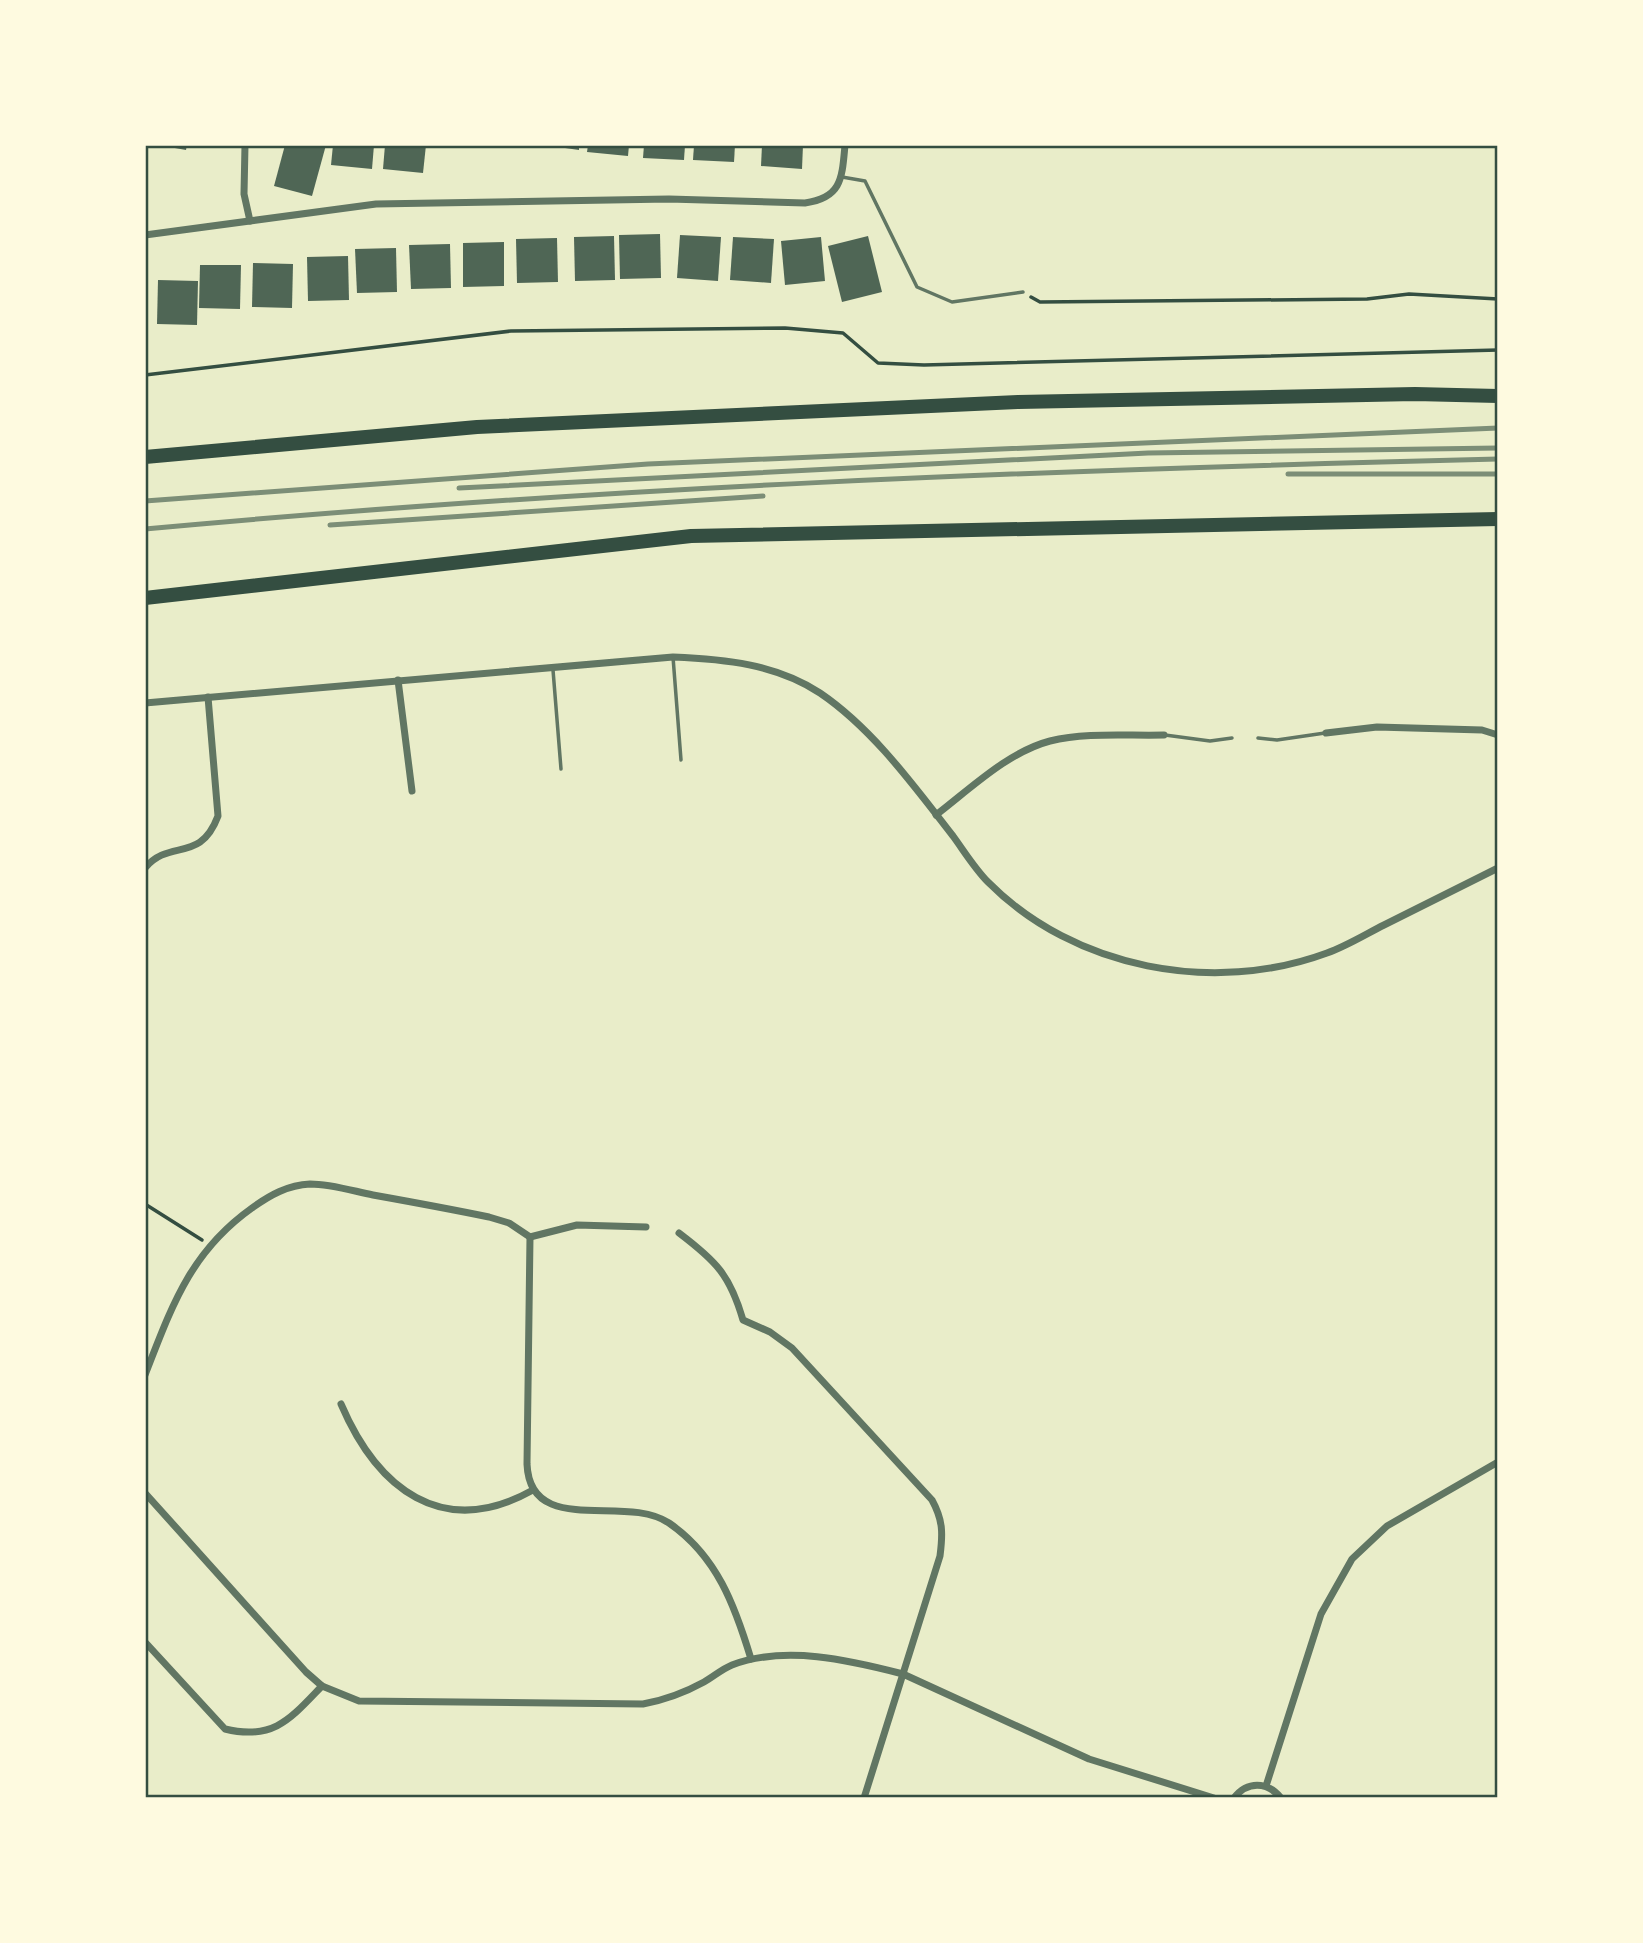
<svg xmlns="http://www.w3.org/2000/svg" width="1643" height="1943" font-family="'Exo 2',sans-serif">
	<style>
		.building { fill: #4f6655 }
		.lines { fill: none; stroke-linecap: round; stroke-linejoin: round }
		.path { stroke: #344e41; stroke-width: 3.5 }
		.service { stroke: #617663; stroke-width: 3.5 }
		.minor { stroke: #617663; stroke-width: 7 }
		.motorway { stroke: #344e41; stroke-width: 14 }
		.rail { stroke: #7c8e77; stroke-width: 5 }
		.neatline { fill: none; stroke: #344e41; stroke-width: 2.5 }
	</style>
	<rect width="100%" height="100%" fill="#e9edc9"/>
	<g class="building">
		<path d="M158,145H187L186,150Z"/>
		<path d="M285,145H326L312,196L274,186Z"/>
		<path d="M333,145H374L372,169L331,165Z"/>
		<path d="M385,145H426L423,173L383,169Z"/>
		<path d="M544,145H579V150Z"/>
		<path d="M588,145H629L628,156L587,152Z"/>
		<path d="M644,145H685L684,160L643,158Z"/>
		<path d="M694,145H735L734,162L693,160Z"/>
		<path d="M762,145H803L802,169L761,166Z"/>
		<path d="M660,234L661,278L620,279L619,235Z"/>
		<path d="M680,235L721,237L718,281L677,278Z"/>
		<path d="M614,236L615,280L575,281L574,237Z"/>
		<path d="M868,236L882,292L842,302L828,246Z"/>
		<path d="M733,237L774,239L771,283L730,280Z"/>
		<path d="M821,237L825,281L785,285L781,241Z"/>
		<path d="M557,238L558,282L517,283L516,239Z"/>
		<path d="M504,242V286L463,287V243Z"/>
		<path d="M450,244L451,288L411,289L409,245Z"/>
		<path d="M396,248L397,292L357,293L355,249Z"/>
		<path d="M348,256L349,300L308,301L307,257Z"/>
		<path d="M253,263L293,264L292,308L252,307Z"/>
		<path d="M200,265H241L240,309L199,308Z"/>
		<path d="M158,280L198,281L197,325L157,324Z"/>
	</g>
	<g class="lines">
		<g class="path">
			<path d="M1031,297L1040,302L1367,299L1409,294L1498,299"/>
			<path d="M145,375L511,331L785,328L843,333L878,363L924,365L1498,350"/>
			<path d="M145,1204L202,1240"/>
		</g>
		<g class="service">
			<path d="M842,177L865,181L917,287L952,302L1023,292"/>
			<path d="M673,657L681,760"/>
			<path d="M553,670L561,769"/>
			<path d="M1165,735L1210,741L1232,738"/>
			<path d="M1258,738L1277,740L1325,733"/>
		</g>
		<g class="minor">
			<path d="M245,145L244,194L250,221"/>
			<path d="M145,235L376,204L669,199L805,203C842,198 842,178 845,145"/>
			<path d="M398,680L412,791"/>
			<path d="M145,703L673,657C724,659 776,664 820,693C873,729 914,786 953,836C964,851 975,869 988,882C1074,969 1214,995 1327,953C1347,946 1366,934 1384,925C1422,906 1460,887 1498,868"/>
			<path d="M1326,733L1377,727L1482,730L1498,735"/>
			<path d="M936,815C970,789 1008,752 1050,741C1086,732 1127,736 1164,735"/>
			<path d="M145,868C170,838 200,864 218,816L208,697"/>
			<path d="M679,1233C716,1261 730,1275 743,1320L770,1332L792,1348L932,1500C943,1520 943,1533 940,1556L864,1798"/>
			<path d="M530,1237L527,1464C530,1538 625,1493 669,1523C717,1556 735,1606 751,1659"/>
			<path d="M530,1237L577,1225L646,1227"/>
			<path d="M145,1375C172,1306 190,1252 252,1208C270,1195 288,1185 310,1184C331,1184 353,1191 373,1195C412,1202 450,1209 489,1217L509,1223L530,1237"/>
			<path d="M341,1404C377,1488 442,1541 533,1490"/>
			<path d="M145,1493L306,1672L322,1686L359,1701L643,1704C665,1700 684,1693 704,1682C713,1677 722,1669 732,1665C785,1645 849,1660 903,1674L1089,1759L1214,1798"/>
			<path d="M145,1642L225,1729C274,1741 291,1718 322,1686"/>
			<path d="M1266,1786L1321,1614L1352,1559L1387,1526L1498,1462"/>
			<path d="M1234,1798C1247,1781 1267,1781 1281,1798"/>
		</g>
		<g class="motorway">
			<path d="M145,457L477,427L1018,402L1415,394L1498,396"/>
			<path d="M145,598L691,536L1498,519"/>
		</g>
		<g class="rail">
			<path d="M1288,474H1498"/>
			<path d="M459,488L1148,453L1498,448"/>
			<path d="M145,501L648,464L1498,428"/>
			<path d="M330,525L763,496"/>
			<path d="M145,529C595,487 1047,470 1498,459"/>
		</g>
	</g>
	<rect width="1643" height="1943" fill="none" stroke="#fefae0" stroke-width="294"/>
	<rect x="147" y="147" width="1349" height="1649" class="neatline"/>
</svg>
